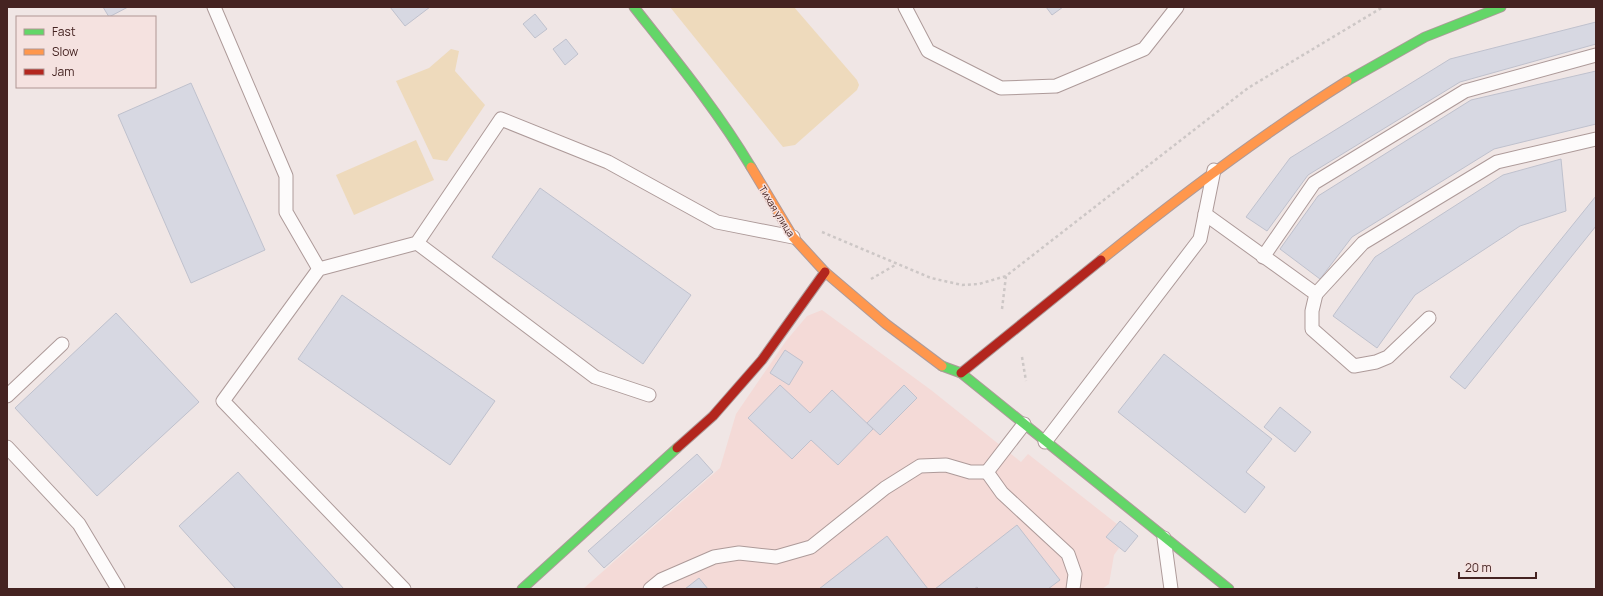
<svg xmlns="http://www.w3.org/2000/svg" width="1603" height="596" font-family="Manrope,sans-serif">
	<style>
		.built { fill: #f4dad7 }
		.green { fill: #eedabc }
		.building { fill: #d7d8e2; stroke: #bfc1cd }
		.lines { fill: none; stroke-linecap: round; stroke-linejoin: round }
		.lane-casing { stroke: #ad9a99; stroke-width: 15 }
		.fast-casing { stroke: #ad9a99; stroke-width: 11 }
		.slow-casing { stroke: #ad9a99; stroke-width: 11 }
		.jam-casing { stroke: #ad9a99; stroke-width: 11 }
		.path { stroke: #cdc7c6; stroke-width: 2.5; stroke-dasharray: 3 3; stroke-linecap: butt }
		.lane { stroke: #fdfbfb; stroke-width: 13 }
		.fast { stroke: #63d668; stroke-width: 9 }
		.slow { stroke: #ff974d; stroke-width: 9 }
		.jam { stroke: #b3261e; stroke-width: 9 }
		.labels { text-anchor: middle; stroke-width: 3; stroke-linejoin: round; paint-order: stroke }
		.street-label { font-size: 10px; fill: #452321; stroke: #f5e2e0 }
	</style>
	<rect width="100%" height="100%" fill="#f0e6e5"/>
	<path class="built" d="M822,310L931,390L1021,462L1028,454L1117,524L1106,537L1119,548L1114,555L1109,584L1102,589H583L720,468L736,414L786,341L807,316Z"/>
	<g class="green">
		<path d="M670,7H794L857,80L859,85L857,90L795,145L783,147Z"/>
		<path d="M451,49L459,51L455,71L485,105L447,161L433,159L396,81L429,68Z"/>
		<path d="M416,140L434,180L354,215L336,175Z"/>
	</g>
	<g class="building">
		<path d="M103,7H128L109,17Z"/>
		<path d="M390,7H430L405,26Z"/>
		<path d="M1046,7H1063L1052,15Z"/>
		<path d="M535,14L547,29L535,38L523,24Z"/>
		<path d="M1596,22V44L1460,82L1308,175L1267,231L1246,217L1290,158L1450,59Z"/>
		<path d="M566,39L578,54L565,65L553,49Z"/>
		<path d="M1596,71V124L1494,149L1352,237L1320,279L1280,249L1318,196L1471,100Z"/>
		<path d="M191,83L265,250L191,283L118,115Z"/>
		<path d="M1561,159L1566,211L1520,226L1415,295L1377,348L1333,316L1375,257L1503,175Z"/>
		<path d="M540,188L691,295L643,364L492,257Z"/>
		<path d="M1596,196V226L1465,389L1450,377Z"/>
		<path d="M342,295L495,401L450,465L298,359Z"/>
		<path d="M116,313L199,402L97,496L15,408Z"/>
		<path d="M785,350L803,362L789,385L770,373Z"/>
		<path d="M1164,354L1272,439L1246,472L1265,487L1245,513L1118,412Z"/>
		<path d="M780,385L810,413L832,390L873,429L838,465L811,440L792,459L748,418Z"/>
		<path d="M904,385L917,398L880,435L867,423Z"/>
		<path d="M1280,407L1311,432L1295,452L1264,427Z"/>
		<path d="M697,454L713,472L604,568L588,551Z"/>
		<path d="M238,472L344,589H236L179,526Z"/>
		<path d="M1120,521L1138,536L1125,552L1106,537Z"/>
		<path d="M1017,525L1060,580L1048,589H979L977,587L974,589H935Z"/>
		<path d="M887,536L928,589H819Z"/>
		<path d="M699,578L708,589H685Z"/>
	</g>
	<g class="lines">
		<defs>
			<g id="lane">
				<path d="M214,7L286,176V212L319,269"/>
				<path d="M905,7L928,51L1001,88L1056,86L1144,49L1177,7"/>
				<path d="M1205,214L1316,294L1312,311V329L1354,366L1376,362L1388,357L1429,318"/>
				<path d="M417,243L595,377L649,395"/>
				<path d="M1263,257L1314,183L1465,91L1596,55"/>
				<path d="M1316,294L1363,243L1497,162L1596,139"/>
				<path d="M7,396L62,344"/>
				<path d="M1045,442L1200,239L1214,170"/>
				<path d="M7,447L79,524L118,589"/>
				<path d="M987,472L1002,493L1068,554L1075,574L1073,589"/>
				<path d="M987,472L1024,424"/>
				<path d="M1164,538L1171,589"/>
				<path d="M404,589L223,401L319,269L417,243L501,119L608,162L717,222L793,237"/>
				<path d="M650,589L661,580L714,557L739,553L776,557L811,547L885,488L920,466L946,465L970,472H987"/>
			</g>
			<g id="fast">
				<path d="M634,7C675,59 717,110 751,167"/>
				<path d="M1347,81L1425,37L1501,7"/>
				<path d="M942,366L961,373L1229,589"/>
				<path d="M522,589L677,448"/>
			</g>
			<g id="slow">
				<path d="M751,167L793,237L825,272L886,324L942,366"/>
				<path d="M1101,260C1180,196 1261,135 1347,81"/>
			</g>
			<g id="jam">
				<path d="M961,373L1101,260"/>
				<path d="M677,448L713,416L762,360L825,272"/>
			</g>
		</defs>
		<use href="#lane" class="lane-casing"/>
		<use href="#fast" class="fast-casing"/>
		<use href="#slow" class="slow-casing"/>
		<use href="#jam" class="jam-casing"/>
		<g class="path">
			<path d="M822,232L931,278L962,285L979,284L1006,276"/>
			<path d="M871,279L897,264"/>
			<path d="M1002,309L1006,276L1248,88L1383,7"/>
			<path d="M1022,357L1026,381"/>
		</g>
		<use href="#lane" class="lane"/>
		<use href="#fast" class="fast"/>
		<use href="#slow" class="slow"/>
		<use href="#jam" class="jam"/>
	</g>
	<g class="labels">
		<g class="street-label">
			<text transform="translate(777 211) rotate(58)" y="4">Тихая улица</text>
		</g>
	</g>
	<rect width="1603" height="596" fill="none" stroke="#452321" stroke-width="16"/>
	<rect x="16" y="16" width="140" height="72" fill="#f5e2e0" stroke="#af9694"/>
	<rect x="24" y="29" width="20" height="6" fill="#63d668" stroke="#af9694"/>
	<text x="52" y="36" font-size="12" fill="#452321">Fast</text>
	<rect x="24" y="49" width="20" height="6" fill="#ff974d" stroke="#af9694"/>
	<text x="52" y="56" font-size="12" fill="#452321">Slow</text>
	<rect x="24" y="69" width="20" height="6" fill="#b3261e" stroke="#af9694"/>
	<text x="52" y="76" font-size="12" fill="#452321">Jam</text>
	<path d="M1459 572v6h77v-6" fill="none" stroke="#452321" stroke-width="2"/>
	<text x="1465" y="572" font-size="12" fill="#452321" stroke="#f5e2e0" stroke-width="3" paint-order="stroke">20 m</text>
</svg>
